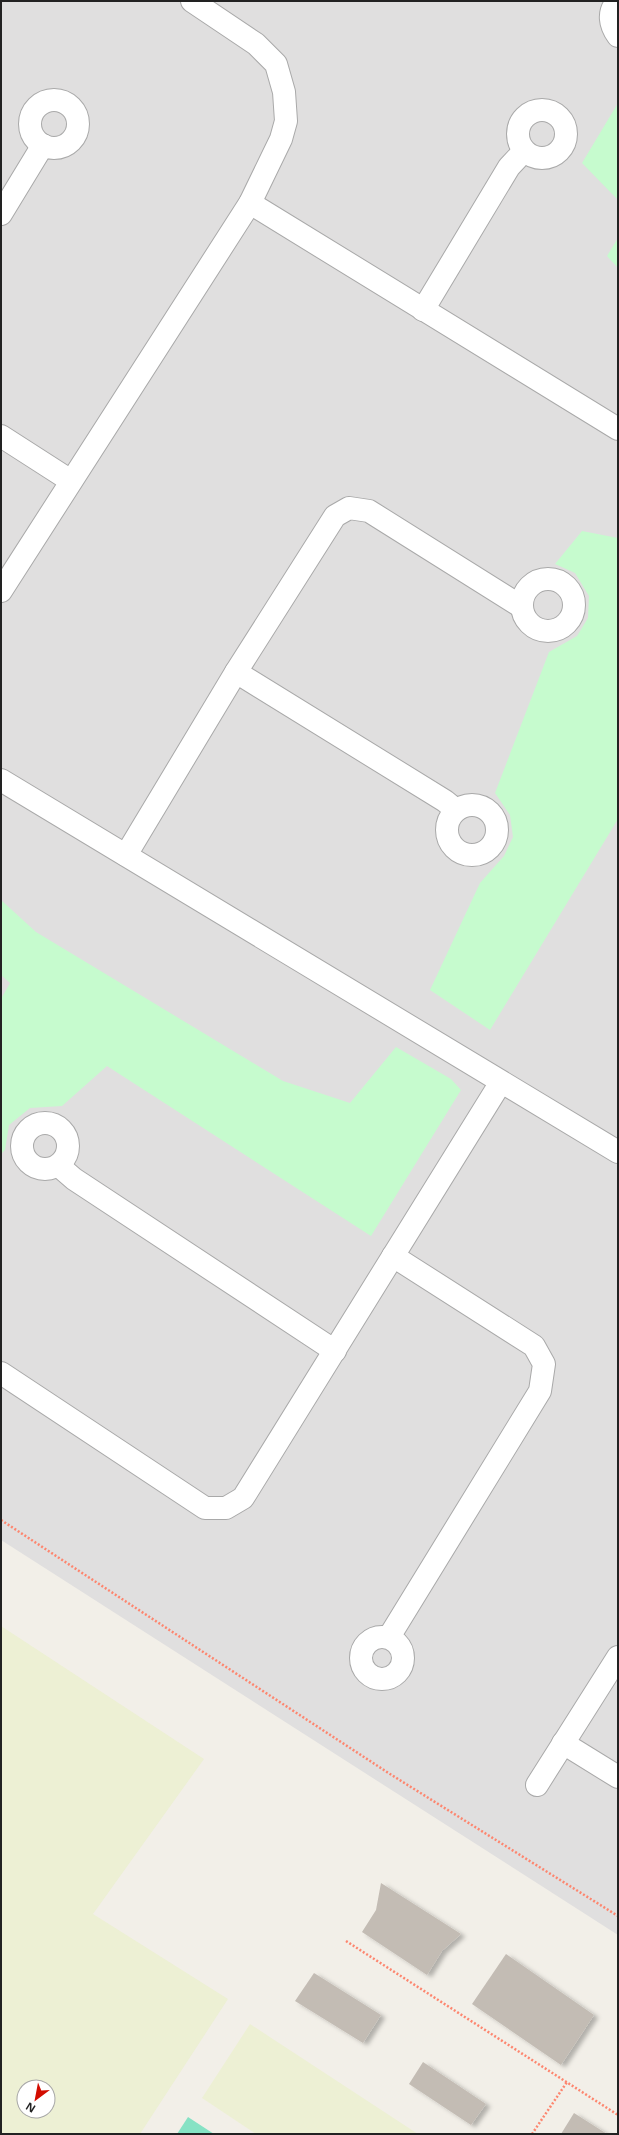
<svg xmlns="http://www.w3.org/2000/svg" width="619" height="2135" font-family="'Open Sans',sans-serif">
	<style>
		.residential { fill: #e0dfdf }
		.farmland { fill: #edf0d4; fill-rule: evenodd }
		.park { fill: #c6fbce }
		.pitch { fill: #86e2c4 }
		.building { fill: #c3bcb4; filter: url(#shadow) }
		.lines { fill: none; stroke-linecap: round; stroke-linejoin: round }
		.street-casing { stroke: #a9a9a9; stroke-width: 24 }
		.path { stroke: #fd866f; stroke-width: 2.5; stroke-dasharray: 2 2; stroke-linecap: butt }
		.street { stroke: #fff; stroke-width: 22 }
	</style>
	<defs>
		<filter id="shadow"><feDropShadow dx="4.5" dy="2.5" stdDeviation="2" flood-color="#0004"/></filter>
	</defs>
	<rect width="100%" height="100%" fill="#f2efe8"/>
	<path class="residential" d="M1,1H618V1935L1,1540Z"/>
	<g class="farmland">
		<path d="M1,1626L204,1759L93,1914L228,1999L140,2134H1ZM24,2087H48V2111H24Z"/>
		<path d="M250,2024L418,2134H256L202,2098Z"/>
	</g>
	<g class="park">
		<path d="M618,103V200L582,163Z"/>
		<path d="M618,238V268L607,256Z"/>
		<path d="M582,531L618,538V819L490,1030L430,990L480,883L504,856L513,837L510,815L495,793L549,652L577,636L588,618L589,596L575,573L555,564Z"/>
		<path d="M1,900L36,932L283,1081L350,1103L396,1047L451,1079L461,1090L371,1236L107,1066L62,1106L30,1108L9,1125L5,1150L1,1154V999L10,983L1,975Z"/>
	</g>
	<path class="pitch" d="M188,2117L214,2134H177Z"/>
	<g class="building">
		<path d="M381,1883L461,1934L442,1951L427,1975L362,1932L376,1910Z"/>
		<path d="M506,1954L594,2015L561,2065L472,2004Z"/>
		<path d="M314,1973L381,2015L363,2043L295,2001Z"/>
		<path d="M423,2062L486,2104L471,2125L409,2084Z"/>
		<path d="M574,2113L607,2134H561Z"/>
	</g>
	<g class="lines">
		<defs>
			<g id="street">
				<path d="M618,1C607,12 610,25 618,36"/>
				<circle cx="54" cy="124" r="24"/>
				<circle cx="542" cy="134" r="24"/>
				<path d="M250,203L618,429"/>
				<path d="M1,214L43,145"/>
				<path d="M423,310L509,167L524,151"/>
				<path d="M1,436L71,481"/>
				<circle cx="548" cy="605" r="26"/>
				<path d="M1,591L250,203L281,139L286,121L284,92L276,64L256,44L192,1"/>
				<path d="M236,672L445,801L456,810"/>
				<path d="M1,780L618,1152"/>
				<circle cx="472" cy="830" r="25"/>
				<path d="M126,855L236,672L335,516L349,508L369,511L522,607"/>
				<circle cx="45" cy="1146" r="23"/>
				<path d="M59,1166L74,1179L335,1351"/>
				<path d="M1,1373L205,1508H226L243,1498L501,1082"/>
				<circle cx="382" cy="1658" r="21"/>
				<path d="M389,1637L540,1391L544,1364L534,1346L393,1256"/>
				<path d="M563,1743L618,1777"/>
				<path d="M537,1785L618,1657"/>
			</g>
		</defs>
		<use href="#street" class="street-casing"/>
		<g class="path">
			<path d="M1,1520L390,1774L618,1916"/>
			<path d="M346,1941L618,2115"/>
			<path d="M532,2134L567,2082"/>
		</g>
		<use href="#street" class="street"/>
	</g>
	<rect width="619" height="2135" fill="none" stroke="#222222" stroke-width="4"/>
	<g transform="translate(36 2099) rotate(212)"><circle r="19" fill="#ffffff" stroke="#a7a7a7"/>
	<path d="M0-3L7 15L0 10L-7 15Z" fill="#d30c00"/>
	<text y="-6" font-size="11" font-weight="bold" text-anchor="middle" fill="#222222">N</text>
	</g>
</svg>
